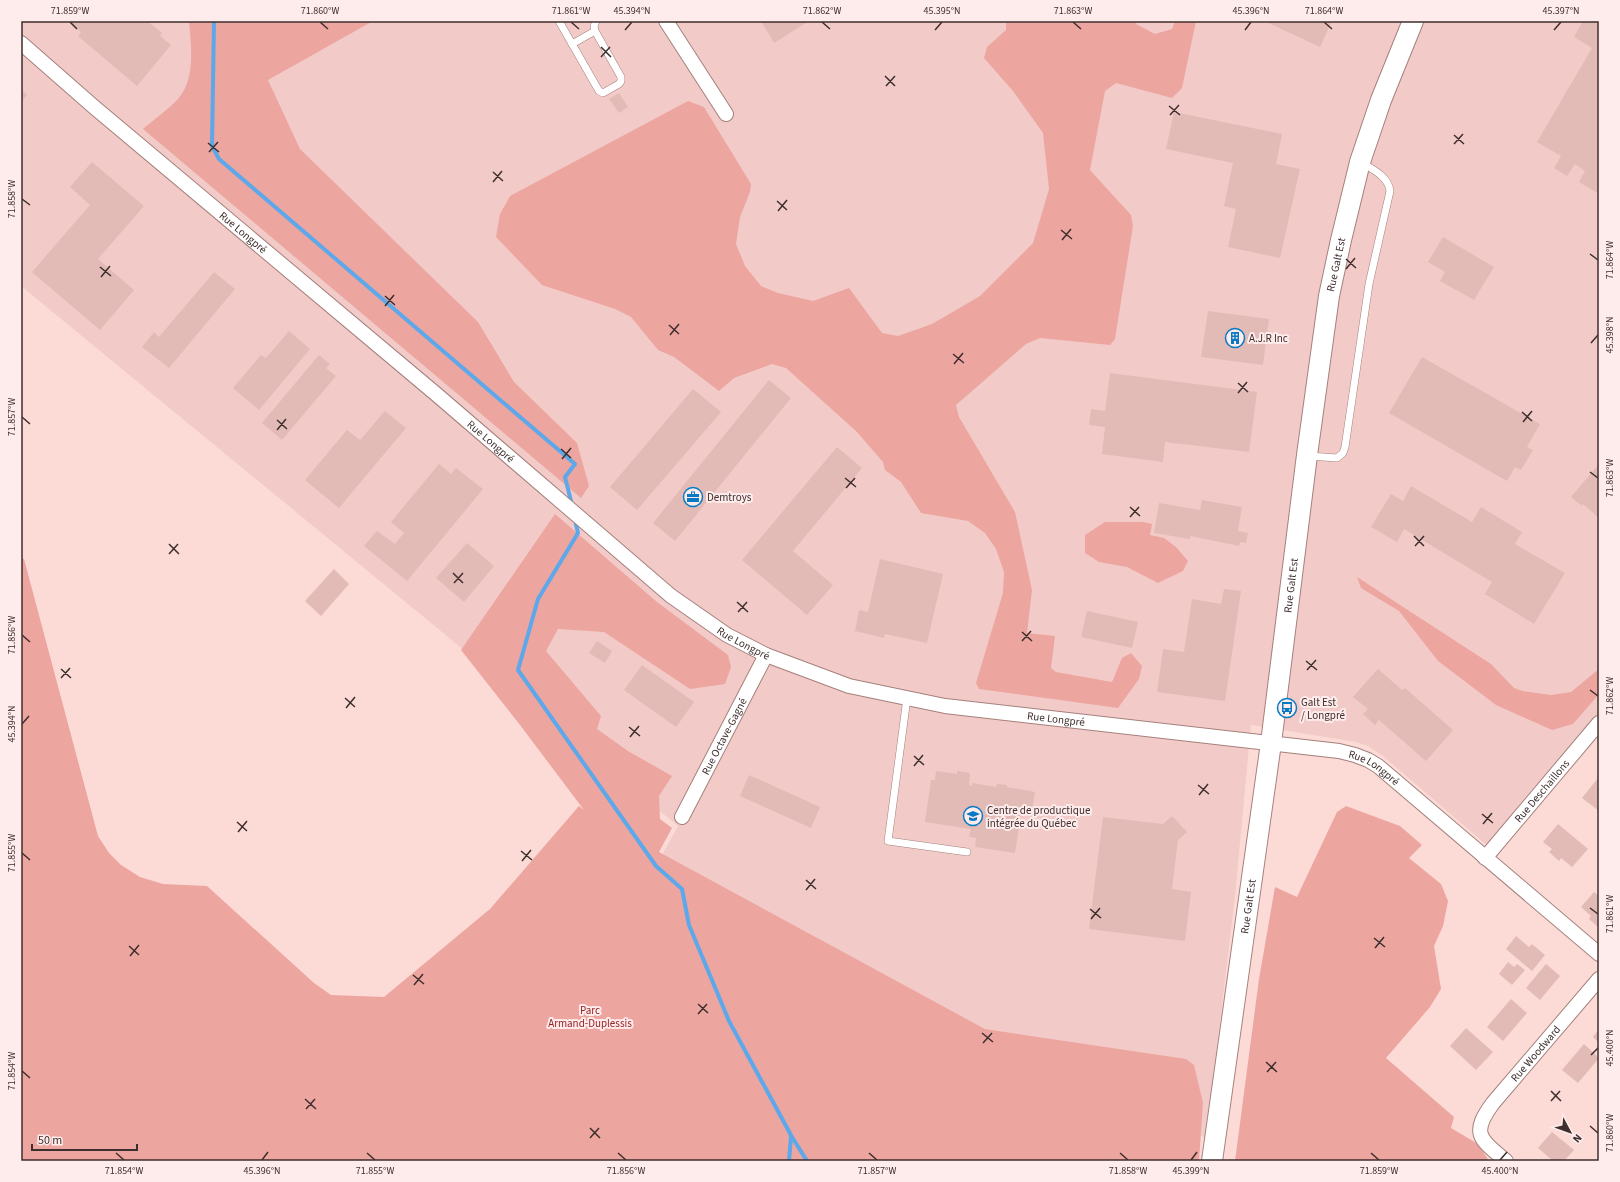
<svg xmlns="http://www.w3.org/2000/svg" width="1620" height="1182" font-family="'Source Sans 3',sans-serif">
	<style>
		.built { fill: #f2cbc8 }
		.green { fill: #eda59f }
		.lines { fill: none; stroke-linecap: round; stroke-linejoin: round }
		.stream { stroke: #5da8ea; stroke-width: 4 }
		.building { fill: #e2bab6 }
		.lane-casing { stroke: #a5807c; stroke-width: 8 }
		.street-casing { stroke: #a5807c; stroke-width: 16 }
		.secondary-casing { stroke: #a5807c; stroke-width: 22 }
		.lane { stroke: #fff; stroke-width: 7 }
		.street { stroke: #fff; stroke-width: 14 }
		.secondary { stroke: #fff; stroke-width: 20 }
		.ticks { fill: none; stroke: #3e2e2d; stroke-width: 1.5 }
		.labels { text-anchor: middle; stroke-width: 4; stroke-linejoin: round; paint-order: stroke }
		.street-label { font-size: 11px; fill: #3e2e2d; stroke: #fdeceb }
		.poi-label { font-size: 11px; fill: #3e2e2d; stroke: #fdeceb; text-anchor: start }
		.park-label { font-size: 11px; fill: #972226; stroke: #fdeceb }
		.neatline { fill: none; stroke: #3e2e2d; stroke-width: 1.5 }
		.ticks-label { font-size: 10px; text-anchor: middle; fill: #3e2e2d }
	</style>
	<rect width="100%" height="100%" fill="#fcdbd7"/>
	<path class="built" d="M21,21H1599V716L1490,848L1383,756L1368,746L1356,742L1251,725L1235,897L1206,1138L656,866L678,826L21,286Z"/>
	<g class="green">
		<path d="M189,21H373L268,80L300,149L478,322L514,382L577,443L589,486L581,498L143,129C153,120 169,109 178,99C196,78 191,46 189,21Z"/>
		<path d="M1006,21H1136V24L1155,34L1172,29L1175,21H1196L1182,88L1172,98L1116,83L1105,91L1090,170L1131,215L1133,226L1115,339L1110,345L1040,338L1026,344L956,405L959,417L1015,512L1032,590L1027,633L1055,636L1051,668L1056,672L1112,682L1122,658L1131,653L1142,666L1139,679L1118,708L979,689L976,683L1003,593L1004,572L996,549L985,533L968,521L921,513L901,482L885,470L883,462L857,432L786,368L772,364L734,378L719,391L674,357L658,350L631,317L615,309L542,285L496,237L500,214L510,196L688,101L704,107L751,184L750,192L740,217L736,244L745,266L761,286L778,293L813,301L849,288L882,333L898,336L932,324L980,296L1033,243L1049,189L1043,133L1013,91L984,58L987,47L1006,30Z"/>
		<path d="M555,514L657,602L728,655L731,667L725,684L690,689L604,632L558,629L546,651L601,716L597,729L628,751L672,776L659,796L660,819L672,828L659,852L985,1029L1186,1059L1194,1065L1203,1103L1199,1161H21V558L24,559L98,836L109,853L121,865L140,877L163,884L207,886L314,983L331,995L384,997L490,909L579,806L584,810L520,725L461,650Z"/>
		<path d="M1105,522H1143L1152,524L1150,535L1164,538L1176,547L1188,561L1183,571L1158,583L1127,567L1099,562L1085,553V535Z"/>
		<path d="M1357,577L1491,664L1514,688L1523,691L1551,695L1571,692L1599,669V694L1573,724L1552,730L1496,705L1438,661L1399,611L1361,588Z"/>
		<path d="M1346,806L1400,826L1422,845L1409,858L1441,884L1448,901L1443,926L1434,946L1441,989L1430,1007L1386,1058L1454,1117L1451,1128L1478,1144L1489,1161H1235L1259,979L1275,887L1297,897L1337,812Z"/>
	</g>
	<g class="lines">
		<g class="stream">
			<path d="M214,21L212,146L219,159L575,464L565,477L572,505"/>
			<path d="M575,520L578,533L538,599L518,670L656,866L682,889L689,925L729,1021L792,1137L807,1161"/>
			<path d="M789,1161L791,1137"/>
		</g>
	</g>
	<g class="building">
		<path d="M68,21H147L162,33L160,36L171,45L137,86L78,36L81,32Z"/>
		<path d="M761,21H809L774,43Z"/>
		<path d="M1264,21H1332L1320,47Z"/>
		<path d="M1583,21H1599V194L1579,182L1585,171L1575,164L1567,176L1554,168L1561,156L1537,142L1592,48L1574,37Z"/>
		<path d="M21,89L27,95L21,102Z"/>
		<path d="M619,93L628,107L619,113L609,99Z"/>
		<path d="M1174,112L1282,134L1276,164L1300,169L1280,258L1228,247L1236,209L1224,206L1233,163L1166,149Z"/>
		<path d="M92,162L144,206L98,259L134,290L100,330L32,272L90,205L70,187Z"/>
		<path d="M1443,237L1494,267L1474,300L1440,281L1445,272L1428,262Z"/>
		<path d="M214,272L235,289L169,368L142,347L154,332L159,337Z"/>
		<path d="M1208,311L1269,319L1263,365L1201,357Z"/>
		<path d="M289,331L310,349L259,410L233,388L261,355L266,358Z"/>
		<path d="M319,355L330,364L326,368L336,376L282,440L262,423Z"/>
		<path d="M1422,357L1540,424L1527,447L1533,450L1521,470L1515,467L1507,481L1389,413Z"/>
		<path d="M1110,373L1257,392L1249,452L1165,442L1163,462L1102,454L1105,427L1089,425L1091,409L1105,411Z"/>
		<path d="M769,380L791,398L675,541L653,523Z"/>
		<path d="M693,389L721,412L637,510L610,487Z"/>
		<path d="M385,411L406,428L339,508L305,480L347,430L360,440Z"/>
		<path d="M837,447L862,468L793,551L833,585L807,615L742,560Z"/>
		<path d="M439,464L451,474L456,468L483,489L407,581L364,546L377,531L395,544L404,533L391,522Z"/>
		<path d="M1599,464V518L1583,504L1582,506L1571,497Z"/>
		<path d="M1411,486L1472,522L1481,507L1522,532L1515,544L1565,573L1534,624L1485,594L1492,582L1404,529L1397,542L1371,527L1391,494L1403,501Z"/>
		<path d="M1202,500L1242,507L1238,531L1248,533L1246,543L1240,542L1239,546L1190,536V539L1154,533L1159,503L1200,510Z"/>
		<path d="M467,543L494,566L464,602L436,578Z"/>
		<path d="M880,559L943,574L927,643L885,634L884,638L855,631L859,610L868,612Z"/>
		<path d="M334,569L349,584L321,616L305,601Z"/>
		<path d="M1224,589L1241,591L1225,701L1157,692L1163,649L1184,652L1192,599L1221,604Z"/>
		<path d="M1087,611L1138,622L1132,648L1081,637Z"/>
		<path d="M597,641L612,651L605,663L589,653Z"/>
		<path d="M642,665L694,702L676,727L624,690Z"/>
		<path d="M1378,669L1402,690L1405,688L1453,730L1426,761L1379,720L1375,725L1363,714L1368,709L1353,697Z"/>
		<path d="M936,771L957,774V771L970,773L969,785L972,786V783L996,787L997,784L1007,785V787L1035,792L1032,811L1022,809L1015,853L975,847L976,838L969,837L971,829L925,822L931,780H935Z"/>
		<path d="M749,775L820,807L811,828L740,796Z"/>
		<path d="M1598,778H1599V811L1582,798Z"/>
		<path d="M1172,816L1187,832L1178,840L1172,889L1191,892L1185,941L1089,929L1103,817L1163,824Z"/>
		<path d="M1558,824L1588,849L1572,867L1561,858L1559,861L1549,852L1552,849L1543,842Z"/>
		<path d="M1594,892L1599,896V928L1589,919L1591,916L1581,907Z"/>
		<path d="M1516,936L1529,947L1532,944L1545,955L1532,971L1506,949Z"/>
		<path d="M1508,962L1514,967L1517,964L1525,970L1512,985L1499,974Z"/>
		<path d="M1546,964L1560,976L1540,1000L1526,988Z"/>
		<path d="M1511,999L1527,1013L1503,1041L1487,1027Z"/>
		<path d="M1466,1028L1493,1052L1476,1070L1450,1046Z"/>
		<path d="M1599,1029V1043L1593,1037Z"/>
		<path d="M1584,1044L1599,1058L1578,1083L1562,1070Z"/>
		<path d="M1552,1132L1574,1150L1564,1161H1553L1538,1148Z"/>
	</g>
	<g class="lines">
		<defs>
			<g id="lane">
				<path d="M559,21L599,91L603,93L619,84L621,81V77L595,31L594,26L596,21"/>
				<path d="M572,44L595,31"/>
				<path d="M1309,456L1337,458L1343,453L1345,447L1369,284L1390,191C1388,176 1373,170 1361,162"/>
				<path d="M907,698L888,841L967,852"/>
			</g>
			<g id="street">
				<path d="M666,21L726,114"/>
				<path id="s1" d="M21,43L94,107L436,394L671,596L727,635L766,655L849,686L945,706L1339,751L1355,755L1368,760L1378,766L1599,954"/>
				<path id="s2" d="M682,817L766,655"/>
				<path id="s3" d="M1485,858L1599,723"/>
				<path id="s4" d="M1506,1161C1480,1139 1470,1134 1493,1103L1599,979"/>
			</g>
			<g id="secondary">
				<path id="s5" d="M1212,1161L1271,743L1307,455L1329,296L1341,240L1360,162L1381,100L1413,21"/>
			</g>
		</defs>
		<use href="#lane" class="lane-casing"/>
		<use href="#street" class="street-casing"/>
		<use href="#secondary" class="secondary-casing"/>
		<use href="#lane" class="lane"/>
		<use href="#street" class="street"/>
		<use href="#secondary" class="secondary"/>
	</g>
	<path class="ticks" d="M70,22L77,29M320,22L328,29M571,22L579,29M822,22L830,29M1073,22L1081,29M1324,22L1332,29M625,30L632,22M935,30L942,22M1245,30L1251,22M1554,30L1561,22M601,47L611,57M601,57L610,47M885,76L895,86M886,86L895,76M1169,106L1180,115M1170,115L1179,105M1454,135L1464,144M208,143L219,152M1454,144L1463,134M209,152L218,142M493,172L503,181M493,182L502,171M22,199L30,205M777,201L787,210M778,211L787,200M1061,230L1072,239M1062,240L1071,229M1590,254L1598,260M1346,259L1356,268M100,267L111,276M1346,269L1355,258M101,277L110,266M385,296L395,305M385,306L394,295M669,325L679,334M670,335L679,324M1591,343L1598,335M953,354L964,363M954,364L963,353M1238,383L1248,392M1238,393L1247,382M1522,412L1532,421M22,417L30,424M277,420L287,429M1523,422L1532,411M277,430L286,419M561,449L571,458M562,459L571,448M1590,472L1598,478M845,478L856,487M846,488L855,478M1130,507L1140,516M1130,517L1139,507M1414,536L1424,546M169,544L179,554M1415,546L1424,536M169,554L178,544M453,573L463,583M454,583L463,573M737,602L748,612M738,612L747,602M1022,632L1032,641M22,635L30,642M1022,641L1031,631M1306,661L1317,670M61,669L71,678M1307,670L1316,660M61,678L70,668M1590,690L1598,696M345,698L355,707M346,708L355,697M22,724L29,716M629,727L640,736M630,737L639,726M914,756L924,765M914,766L923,755M1198,785L1209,794M1199,795L1208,784M1482,814L1493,823M237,822L247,831M1483,824L1492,813M238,832L247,821M521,851L532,860M22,853L30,860M522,861L531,850M806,880L816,889M806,890L815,879M1590,908L1598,914M1090,909L1101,918M1091,919L1100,908M1374,938L1385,947M129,946L139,955M1375,948L1384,937M130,956L139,945M413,975L424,984M414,985L423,974M698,1004L708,1013M698,1014L707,1004M982,1033L993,1042M983,1043L992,1033M1591,1055L1598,1048M1266,1062L1277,1072M22,1071L30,1078M1267,1072L1276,1062M1551,1091L1561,1101M305,1099L316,1109M1551,1101L1560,1091M306,1109L315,1099M1590,1126L1598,1133M590,1128L600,1138M590,1138L599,1128M116,1153L124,1160M367,1153L375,1160M618,1153L626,1160M869,1153L877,1160M1120,1153L1128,1160M1371,1153L1379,1160M262,1160L268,1152M1191,1160L1197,1152M1500,1160L1507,1152"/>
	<defs>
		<symbol id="building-ring" viewBox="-11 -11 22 22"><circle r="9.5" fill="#fdeceb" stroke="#087ac4" stroke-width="1.5"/><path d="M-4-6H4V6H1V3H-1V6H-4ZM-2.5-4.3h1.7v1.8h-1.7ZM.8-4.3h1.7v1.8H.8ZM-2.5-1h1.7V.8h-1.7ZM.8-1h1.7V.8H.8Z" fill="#087ac4"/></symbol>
		<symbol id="office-ring" viewBox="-11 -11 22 22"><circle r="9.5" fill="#fdeceb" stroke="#087ac4" stroke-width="1.5"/><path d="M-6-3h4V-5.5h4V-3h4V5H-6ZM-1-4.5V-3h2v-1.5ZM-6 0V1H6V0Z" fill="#087ac4"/></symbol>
		<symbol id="bus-ring" viewBox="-11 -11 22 22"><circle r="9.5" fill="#fdeceb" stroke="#087ac4" stroke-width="1.5"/><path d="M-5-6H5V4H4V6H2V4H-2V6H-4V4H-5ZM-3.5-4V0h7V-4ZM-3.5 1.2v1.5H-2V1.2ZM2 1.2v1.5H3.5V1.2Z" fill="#087ac4"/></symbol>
		<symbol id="school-ring" viewBox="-11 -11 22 22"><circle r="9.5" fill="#fdeceb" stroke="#087ac4" stroke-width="1.5"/><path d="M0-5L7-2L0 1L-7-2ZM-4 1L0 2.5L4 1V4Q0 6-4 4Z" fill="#087ac4"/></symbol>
	</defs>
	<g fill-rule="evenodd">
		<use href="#building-ring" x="1224" y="327" width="22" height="22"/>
		<use href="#office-ring" x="682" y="486" width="22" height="22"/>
		<use href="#bus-ring" x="1276" y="697" width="22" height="22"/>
		<use href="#school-ring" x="962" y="805" width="22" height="22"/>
	</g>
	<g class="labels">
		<g class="street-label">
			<text dy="4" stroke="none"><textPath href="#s1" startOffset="292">Rue Longpré</textPath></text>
			<text dy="4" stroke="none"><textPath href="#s5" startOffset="905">Rue Galt Est</textPath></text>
			<text dy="4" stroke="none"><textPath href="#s1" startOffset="616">Rue Longpré</textPath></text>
			<text dy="4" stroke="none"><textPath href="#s5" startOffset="581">Rue Galt Est</textPath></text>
			<text dy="4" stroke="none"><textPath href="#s1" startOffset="940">Rue Longpré</textPath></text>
			<text dy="4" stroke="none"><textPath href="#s1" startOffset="1264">Rue Longpré</textPath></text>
			<text dy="4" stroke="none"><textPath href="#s2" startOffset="91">Rue Octave-Gagné</textPath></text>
			<text dy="4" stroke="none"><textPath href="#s1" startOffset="1588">Rue Longpré</textPath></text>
			<text dy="4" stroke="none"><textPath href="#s3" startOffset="88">Rue Deschaillons</textPath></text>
			<text dy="4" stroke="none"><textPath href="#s5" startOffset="257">Rue Galt Est</textPath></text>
			<text dy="4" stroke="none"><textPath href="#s4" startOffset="137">Rue Woodward</textPath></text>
		</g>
		<g class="poi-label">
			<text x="1249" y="342">A.J.R Inc</text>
			<text x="707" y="501">Demtroys</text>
			<text x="1301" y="706">Galt Est<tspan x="1301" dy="13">/ Longpré</tspan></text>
			<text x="987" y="814">Centre de productique<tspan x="987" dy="13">intégrée du Québec</tspan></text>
		</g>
		<g class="park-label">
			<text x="590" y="1014">Parc<tspan x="590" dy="13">Armand-Duplessis</tspan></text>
		</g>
	</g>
	<rect width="1620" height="1182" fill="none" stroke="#fdeceb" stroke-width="44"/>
	<g transform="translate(1570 1132) rotate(131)" stroke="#fdeceb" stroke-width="3" paint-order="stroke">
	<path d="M0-3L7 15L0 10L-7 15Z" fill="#3e2e2d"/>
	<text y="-6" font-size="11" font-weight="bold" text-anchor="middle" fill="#3e2e2d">N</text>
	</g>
	<path d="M32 1144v6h105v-6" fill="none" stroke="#3e2e2d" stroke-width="2"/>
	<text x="38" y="1144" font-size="12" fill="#3e2e2d" stroke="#fdeceb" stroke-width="3" paint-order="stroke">50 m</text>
	<rect x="22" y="22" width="1576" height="1138" class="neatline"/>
	<g class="ticks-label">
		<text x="70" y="14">71.859°W</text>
		<text x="320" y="14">71.860°W</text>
		<text x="571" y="14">71.861°W</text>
		<text x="632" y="14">45.394°N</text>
		<text x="822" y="14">71.862°W</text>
		<text x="942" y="14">45.395°N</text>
		<text x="1073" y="14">71.863°W</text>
		<text x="1251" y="14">45.396°N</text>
		<text x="1324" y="14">71.864°W</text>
		<text x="1561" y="14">45.397°N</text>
		<text transform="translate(11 199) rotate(-90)" y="4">71.858°W</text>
		<text transform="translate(1609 260) rotate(-90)" y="4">71.864°W</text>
		<text transform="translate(1609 335) rotate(-90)" y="4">45.398°N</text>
		<text transform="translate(11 417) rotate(-90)" y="4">71.857°W</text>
		<text transform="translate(1609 478) rotate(-90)" y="4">71.863°W</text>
		<text transform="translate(11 635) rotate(-90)" y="4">71.856°W</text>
		<text transform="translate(1609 696) rotate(-90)" y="4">71.862°W</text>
		<text transform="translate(11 724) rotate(-90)" y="4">45.394°N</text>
		<text transform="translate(11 853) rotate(-90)" y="4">71.855°W</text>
		<text transform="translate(1609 914) rotate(-90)" y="4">71.861°W</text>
		<text transform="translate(1609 1048) rotate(-90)" y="4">45.400°N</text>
		<text transform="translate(11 1071) rotate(-90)" y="4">71.854°W</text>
		<text transform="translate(1609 1133) rotate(-90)" y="4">71.860°W</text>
		<text x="124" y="1174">71.854°W</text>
		<text x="262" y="1174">45.396°N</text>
		<text x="375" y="1174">71.855°W</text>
		<text x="626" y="1174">71.856°W</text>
		<text x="877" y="1174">71.857°W</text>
		<text x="1128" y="1174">71.858°W</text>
		<text x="1191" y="1174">45.399°N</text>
		<text x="1379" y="1174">71.859°W</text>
		<text x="1500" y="1174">45.400°N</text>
	</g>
</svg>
